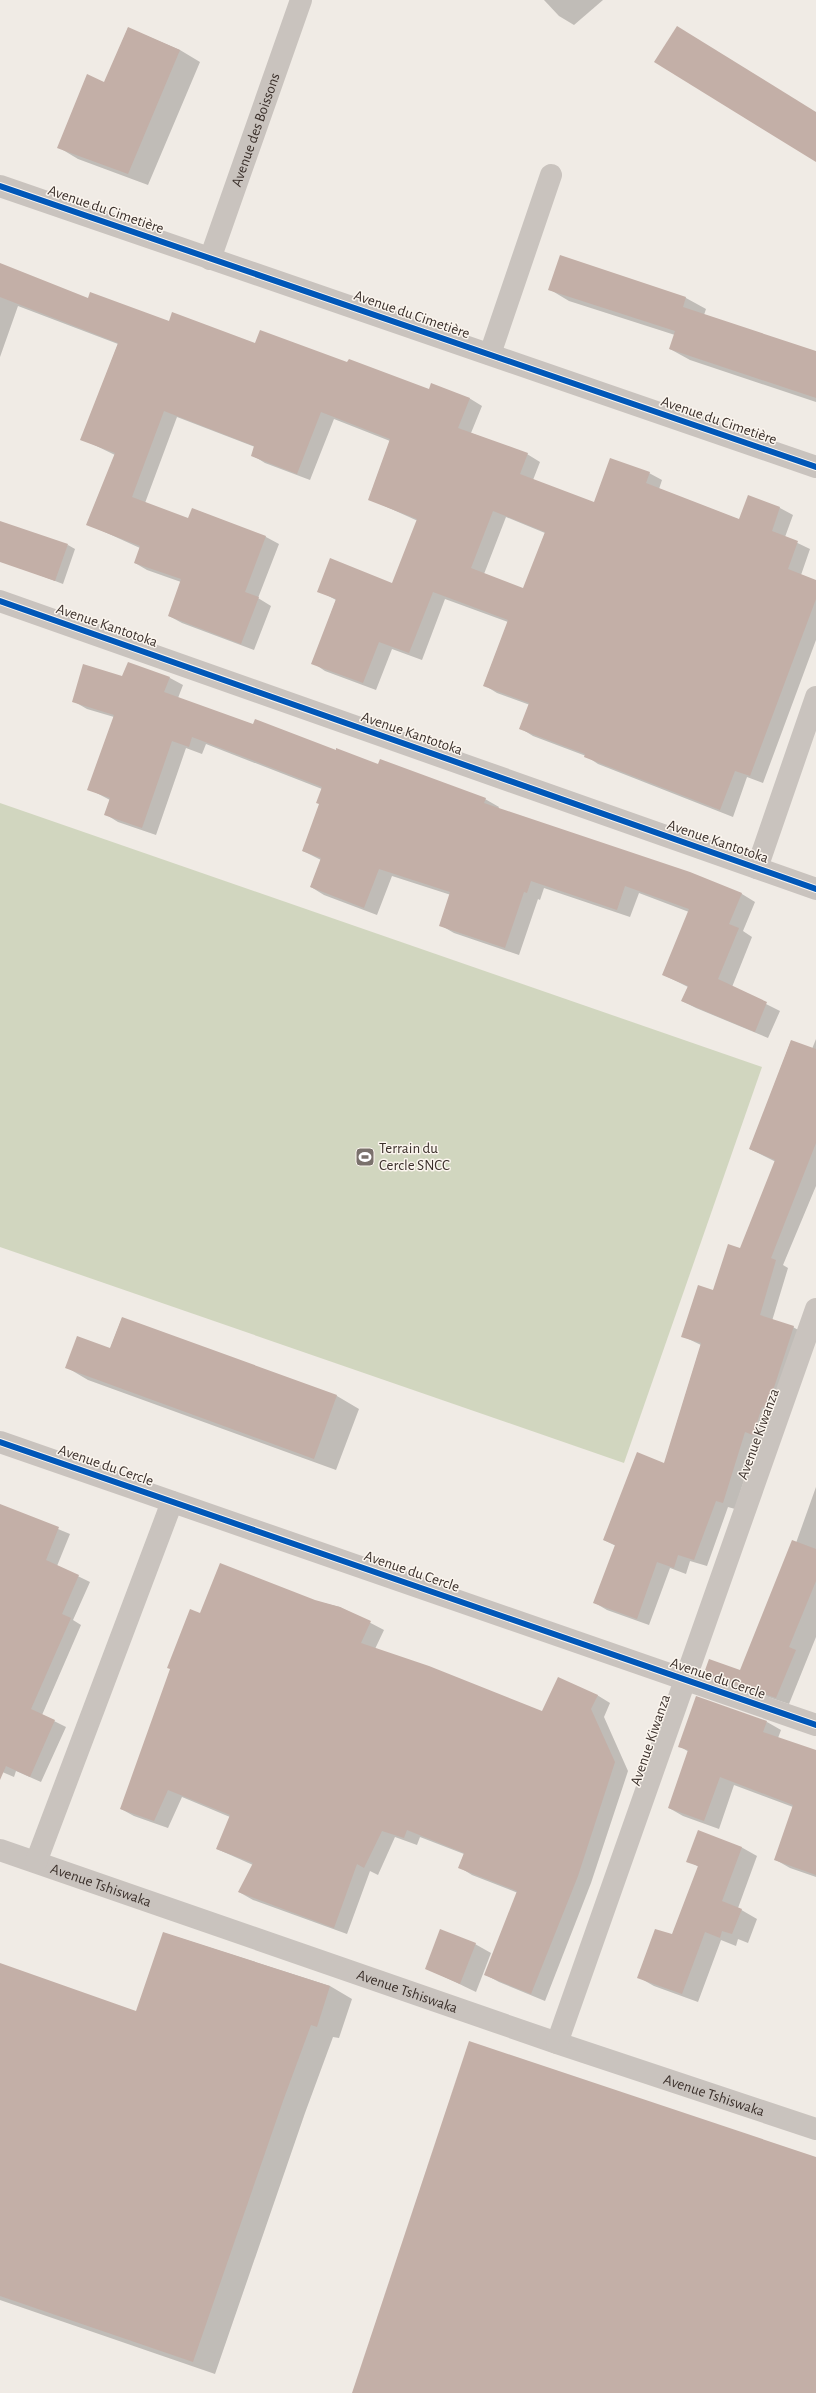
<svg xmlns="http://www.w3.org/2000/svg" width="816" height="2393" font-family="'Alegreya Sans',sans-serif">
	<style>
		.green { fill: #d1d6bf }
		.shadow { fill: #0003; fill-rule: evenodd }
		.building { fill: #c3afa7; fill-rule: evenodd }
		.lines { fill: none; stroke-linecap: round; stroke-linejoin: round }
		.minor { stroke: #c9c3be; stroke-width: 22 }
		.cycleway-casing { stroke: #fbf5ee; stroke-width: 8 }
		.cycleway { stroke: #0057b8; stroke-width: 6 }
		.labels { text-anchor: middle; stroke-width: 3; stroke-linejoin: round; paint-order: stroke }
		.street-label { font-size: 15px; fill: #3b302b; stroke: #fbf5ee }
		.poi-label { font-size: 15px; fill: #3b302b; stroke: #fbf5ee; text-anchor: start }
	</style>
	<rect width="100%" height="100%" fill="#f0ebe5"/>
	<path class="green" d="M0,803L762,1067L624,1463L0,1247Z"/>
	<g class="shadow">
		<path d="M544,0H603L574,25L559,16Z"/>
		<path d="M128,28L180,50L200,62L148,185L78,159L58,147L105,83Z"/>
		<path d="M0,264L88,300L255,344L348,364L429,391L469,398L482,406L471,433L527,454L540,462L533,480L594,503L649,473L662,480L659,489L740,520L749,497L780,508L793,515L785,537L810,549L801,575L816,581V640L763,783L747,777L733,817L598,764L586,756L533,736L520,728L530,705L497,693L484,685L508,622L445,599L422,660L392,649L376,690L325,671L313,663L336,600L319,591L393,584L418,521L369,499L390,441L334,419L310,480L265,463L252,455L255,447L177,417L145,503L189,520L193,509L266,537L279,544L258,598L271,606L254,650L182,623L169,616L181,582L147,570L135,563L140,548L87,524L115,455L82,439L118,344L18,306L0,357ZM506,517L545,533L524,590L484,574Z"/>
		<path d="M549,289L686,298L706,309L704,315L816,352V402L690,360L670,349L675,335L569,301Z"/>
		<path d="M68,545L75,549L63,584L21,568Z"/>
		<path d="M123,677L170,678L183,685L178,698L254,725L485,799L499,807L498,809L690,873L742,894L755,902L743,931L752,937L732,987L780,1011L768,1038L696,1008L682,1001L688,987L664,975L689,912L639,893L630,917L544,888L540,900L538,899L519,955L454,933L440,925L451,895L392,876L377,915L324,895L311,887L321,860L303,851L320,804L322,789L206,744L202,754L186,748L156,835L118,822L105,814L110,800L89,789L114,717L87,709L73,701Z"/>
		<path d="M816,1039V1186L783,1265L788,1268L772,1321L793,1327L805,1334L765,1441L757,1439L735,1509L728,1507L707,1566L690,1561L686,1574L670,1568L649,1625L607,1610L595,1603L616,1546L604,1540L664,1465L701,1345L682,1336L741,1249L776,1162L750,1149L791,1041L812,1049Z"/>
		<path d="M122,1318L337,1396L359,1409L336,1470L88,1380L66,1367L110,1349Z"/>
		<path d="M816,1487V1637L789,1704L717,1680L705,1673L741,1672L796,1543Z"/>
		<path d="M0,1505L70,1534L57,1566L90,1582L73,1620L81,1625L42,1715L66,1727L41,1782L16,1771L14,1777L0,1771Z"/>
		<path d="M315,1601L340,1607L384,1630L375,1649L542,1712L597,1695L610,1703L604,1717L628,1771L591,1883L545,2001L499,1982L486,1975L518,1893L472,1875L459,1867L464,1854L420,1837L417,1845L395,1837L378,1875L370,1871L347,1934L253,1900L239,1892L253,1865L217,1849L230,1817L182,1797L168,1828L134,1816L121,1809L201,1614Z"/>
		<path d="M767,1722L781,1730L778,1738L816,1751V1877L790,1868L776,1860L793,1807L734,1785L719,1829L683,1816L669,1808L689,1752L679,1746Z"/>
		<path d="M741,1847L757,1856L738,1908L757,1919L748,1943L738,1939L736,1946L721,1940L698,2002L654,1986L638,1977L672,1936L699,1867L688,1861Z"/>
		<path d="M164,1933L330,1986L352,1999L339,2038L333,2037L305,2113L215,2374L0,2300V1964L137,2013Z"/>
		<path d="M475,1944L491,1953L476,1992L426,1968Z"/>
	</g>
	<g class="building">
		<path d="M677,26L816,112V162L654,62Z"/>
		<path d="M128,27L180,50L128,174L57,148L87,74L104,82Z"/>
		<path d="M560,255L686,297L683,307L816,351V398L669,349L675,331L548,290Z"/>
		<path d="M0,263L88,298L90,292L169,321L172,312L255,343L260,330L347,362L349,359L429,389L431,383L470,398L458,428L528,453L520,474L594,502L610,458L650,472L646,483L739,519L748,495L780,507L772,531L798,541L788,569L816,580V599L750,776L735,771L720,810L584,757L585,754L519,729L529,703L483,686L508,620L433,592L409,653L379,642L363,683L311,664L336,599L317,592L330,558L392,583L417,519L368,500L390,439L321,412L297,474L251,456L254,446L164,411L132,497L188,518L192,508L266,536L245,592L259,597L241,644L168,616L181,579L134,563L140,546L86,525L115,453L80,440L118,343L0,297ZM493,511L545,532L523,588L471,568Z"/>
		<path d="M0,521L68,544L55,581L0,562Z"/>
		<path d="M128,662L170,677L164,692L253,724L255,719L336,750V748L378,764L380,759L486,798L484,803L690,872L742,893L729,924L739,928L718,979L767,1002L755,1032L681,1001L688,986L662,975L689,909L625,886L617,910L531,881L527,893L524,892L505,948L439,926L450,892L379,869L364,908L310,887L321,858L302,851L319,804L316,803L322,787L192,737L189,747L172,741L142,828L104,815L110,798L87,790L114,715L72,702L83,664L122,676Z"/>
		<path d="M791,1040L816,1049V1143L771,1258L776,1260L760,1315L794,1326L767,1409L762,1407L753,1435L745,1432L723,1503L716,1501L694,1560L678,1555L674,1568L657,1562L637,1619L593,1603L615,1545L603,1540L637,1452L664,1463L701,1343L681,1337L698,1285L713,1290L728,1244L740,1248L775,1160L749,1149Z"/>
		<path d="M122,1317L337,1395L314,1459L65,1368L77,1336L110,1348Z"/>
		<path d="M0,1504L59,1527L46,1560L79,1575L62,1614L71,1618L31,1709L55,1720L30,1777L6,1766L0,1780Z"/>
		<path d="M792,1540L816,1549V1581L789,1647L796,1650L776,1698L704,1673L709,1659L740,1670Z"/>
		<path d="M220,1563L315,1600L340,1607L371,1621L361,1643L429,1666L542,1711L558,1677L598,1695L591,1709L615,1762L578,1876L531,1994L484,1975L517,1891L458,1868L464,1853L407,1830L404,1838L382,1831L364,1868L357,1864L334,1928L238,1892L253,1863L216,1849L230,1815L168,1790L154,1821L120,1809L170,1669L167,1668L190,1609L200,1613Z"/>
		<path d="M696,1696L767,1721L763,1732L816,1750V1875L774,1860L793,1805L720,1777L704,1821L668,1808L688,1750L678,1747Z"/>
		<path d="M698,1830L742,1847L722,1901L742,1909L732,1934L722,1931L720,1938L705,1932L682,1994L637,1978L655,1929L672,1934L698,1866L686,1862Z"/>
		<path d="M440,1929L476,1943L460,1984L425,1969Z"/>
		<path d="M163,1932L330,1986L317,2027L311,2025L283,2101L193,2362L0,2296V1963L136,2011Z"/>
		<path d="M469,2041L816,2157V2393H352Z"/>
	</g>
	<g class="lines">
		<g class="minor">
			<path d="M0,186L816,467"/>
			<path id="s1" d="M210,259L301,0"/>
			<path d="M490,354L551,175"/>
			<path d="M0,601L816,889"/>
			<path d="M757,868L816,697"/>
			<path d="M0,1442L816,1725"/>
			<path id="s2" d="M0,1850L557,2043L816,2129"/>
			<path d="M36,1862L172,1502"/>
			<path d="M557,2043L816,1309"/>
		</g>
		<defs>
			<g id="cycleway">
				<path d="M0,186L816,467"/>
				<path d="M0,601L816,889"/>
				<path d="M0,1442L816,1725"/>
			</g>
		</defs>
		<use href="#cycleway" class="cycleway-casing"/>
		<use href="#cycleway" class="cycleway"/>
	</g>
	<defs>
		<symbol id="stadium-square" viewBox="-11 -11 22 22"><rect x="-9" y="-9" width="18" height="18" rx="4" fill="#7a716c" stroke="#fbf5ee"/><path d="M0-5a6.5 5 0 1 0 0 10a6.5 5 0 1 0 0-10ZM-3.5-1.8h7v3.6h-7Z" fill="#fff"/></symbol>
	</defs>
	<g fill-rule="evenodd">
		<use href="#stadium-square" x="354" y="1146" width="22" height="22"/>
	</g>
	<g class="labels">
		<g class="street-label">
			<text dy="5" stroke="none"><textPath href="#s1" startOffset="137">Avenue des Boissons</textPath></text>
			<text transform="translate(106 209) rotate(19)" y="5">Avenue du Cimetière</text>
			<text transform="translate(412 314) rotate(19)" y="5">Avenue du Cimetière</text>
			<text transform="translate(719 420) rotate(19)" y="5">Avenue du Cimetière</text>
			<text transform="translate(107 625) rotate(19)" y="5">Avenue Kantotoka</text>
			<text transform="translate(412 733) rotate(19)" y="5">Avenue Kantotoka</text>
			<text transform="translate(718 841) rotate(19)" y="5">Avenue Kantotoka</text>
			<text transform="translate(758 1434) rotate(-70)" y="5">Avenue Kiwanza</text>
			<text transform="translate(106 1465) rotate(19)" y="5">Avenue du Cercle</text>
			<text transform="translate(412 1571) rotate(19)" y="5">Avenue du Cercle</text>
			<text transform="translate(718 1678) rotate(19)" y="5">Avenue du Cercle</text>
			<text transform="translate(650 1740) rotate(-71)" y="5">Avenue Kiwanza</text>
			<text dy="5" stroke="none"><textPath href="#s2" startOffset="107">Avenue Tshiswaka</textPath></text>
			<text dy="5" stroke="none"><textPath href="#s2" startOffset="431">Avenue Tshiswaka</textPath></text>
			<text dy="5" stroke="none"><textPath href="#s2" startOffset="755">Avenue Tshiswaka</textPath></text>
		</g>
		<g class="poi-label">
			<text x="379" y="1153">Terrain du<tspan x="379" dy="17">Cercle SNCC</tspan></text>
		</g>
	</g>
</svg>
